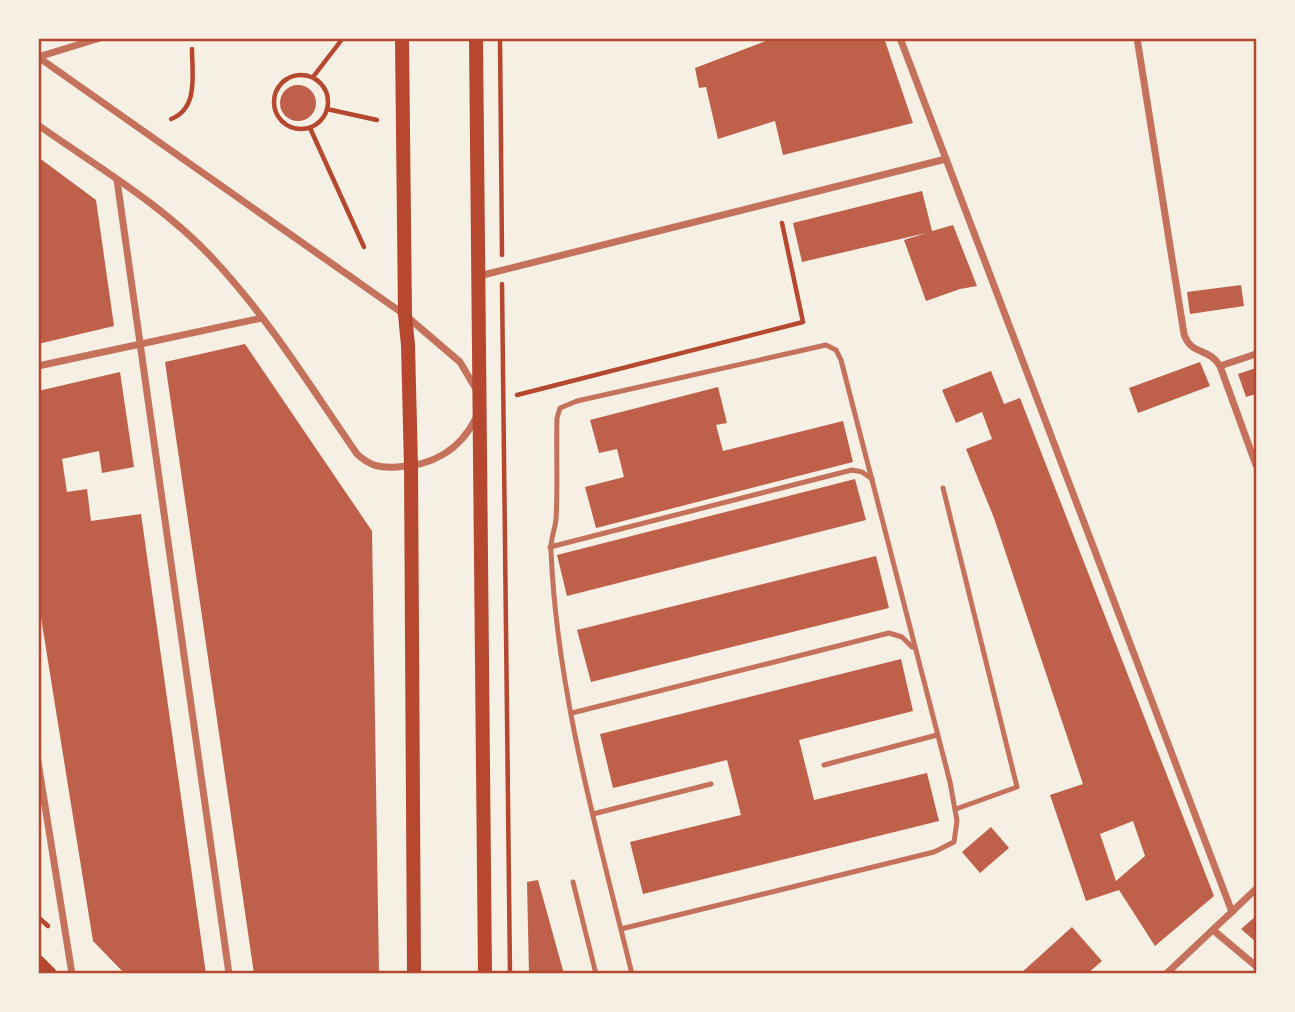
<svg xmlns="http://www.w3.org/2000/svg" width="1295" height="1012" font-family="Arial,sans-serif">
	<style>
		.building { fill: #bf614a; fill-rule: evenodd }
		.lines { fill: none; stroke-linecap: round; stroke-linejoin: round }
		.path { stroke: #b5482f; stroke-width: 4.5 }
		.service { stroke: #c5725c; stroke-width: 5 }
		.minor { stroke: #c5725c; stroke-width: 7 }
		.secondary { stroke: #b5482f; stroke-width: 14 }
		.neatline { fill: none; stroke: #b5482f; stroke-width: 2.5 }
	</style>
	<rect width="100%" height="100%" fill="#f6efe4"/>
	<g class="building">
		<path d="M774,38H884L913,123L783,155L775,121L718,139L706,87L699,88L695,68Z"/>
		<circle cx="298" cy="103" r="18"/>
		<path d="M38,157L96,200L114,326L38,344Z"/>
		<path d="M922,191L932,231L953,225L977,286L960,289L926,301L904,240L926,233L802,262L793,223Z"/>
		<path d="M1241,285L1244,306L1190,314L1187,292Z"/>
		<path d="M245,344L372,531L379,974H254L165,362Z"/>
		<path d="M1200,362L1210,386L1138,413L1129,388Z"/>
		<path d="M1256,368V394L1246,397L1238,374Z"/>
		<path d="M991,371L1004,404L1020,398L1214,896L1155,946L1119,890L1086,901L1050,795L1083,784L994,518L966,449L992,439L982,412L956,423L942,390ZM1133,821L1145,856L1116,881L1100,834Z"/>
		<path d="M120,372L134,467L102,473L99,451L62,459L67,492L87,489L91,521L141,514L206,974H125L93,941L38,599V391Z"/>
		<path d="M718,387L727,423L716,425L723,451L843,421L853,462L596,528L585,487L624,477L617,449L599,453L590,420Z"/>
		<path d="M855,479L866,520L567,596L557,555Z"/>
		<path d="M876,556L889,608L591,682L577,630Z"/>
		<path d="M901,659L913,711L799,740L814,800L927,773L939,821L643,894L630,842L741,815L727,760L613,788L600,734Z"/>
		<path d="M991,827L1009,848L980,873L962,852Z"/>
		<path d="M538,880L564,974H529L527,882Z"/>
		<path d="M1256,916V942L1241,929Z"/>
		<path d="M1072,927L1102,961L1087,974H1020Z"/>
	</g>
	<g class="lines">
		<g class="path">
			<path d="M500,38L502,255"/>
			<circle cx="301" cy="102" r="27"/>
			<path d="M313,77L343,38"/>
			<path d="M327,109L377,120"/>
			<path d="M171,119C199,108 192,74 192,49"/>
			<path d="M310,128L364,247"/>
			<path d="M502,284L510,974"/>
			<path d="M517,395L803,322L782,223"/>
			<path d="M38,917L48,926"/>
		</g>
		<g class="service">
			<path d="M943,488L1017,787L956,809"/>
			<path d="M550,547L852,470L862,472L872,479"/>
			<path d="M572,713L889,633L902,637L912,647"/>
			<path d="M824,765L937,735"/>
			<path d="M593,814L711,784"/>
			<path d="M573,882L596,974"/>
			<path d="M621,929L934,852L954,842L957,821L950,782L841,360L836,350L826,345L577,401L560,408L557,418C556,452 558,486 556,519C555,530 550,540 551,551C557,694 598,835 632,974"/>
		</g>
		<g class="minor">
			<path d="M900,38L1232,912"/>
			<path d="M1137,38L1184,334C1191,356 1209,347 1220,366L1256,465"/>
			<path d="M38,57L405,315L460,362L476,389"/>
			<path d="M38,57L100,38"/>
			<path d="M38,125C99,168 165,206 215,261C269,319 312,389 357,454C370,466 379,468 397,467C432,466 460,450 476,418"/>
			<path d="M117,180L229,974"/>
			<path d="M479,276L946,159"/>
			<path d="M38,366L262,318"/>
			<path d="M1220,366L1256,354"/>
			<path d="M38,762L72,974"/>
			<path d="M1213,930L1256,966"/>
			<path d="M1166,974L1256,889"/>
		</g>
		<g class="secondary">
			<path d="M402,38L405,315L408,345L411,467L414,974"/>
			<path d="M476,38L485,974"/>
			<path d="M38,962L50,974"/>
		</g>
	</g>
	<rect width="1295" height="1012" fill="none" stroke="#f6efe4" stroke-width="80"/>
	<rect x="40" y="40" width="1215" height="932" class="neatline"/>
</svg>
